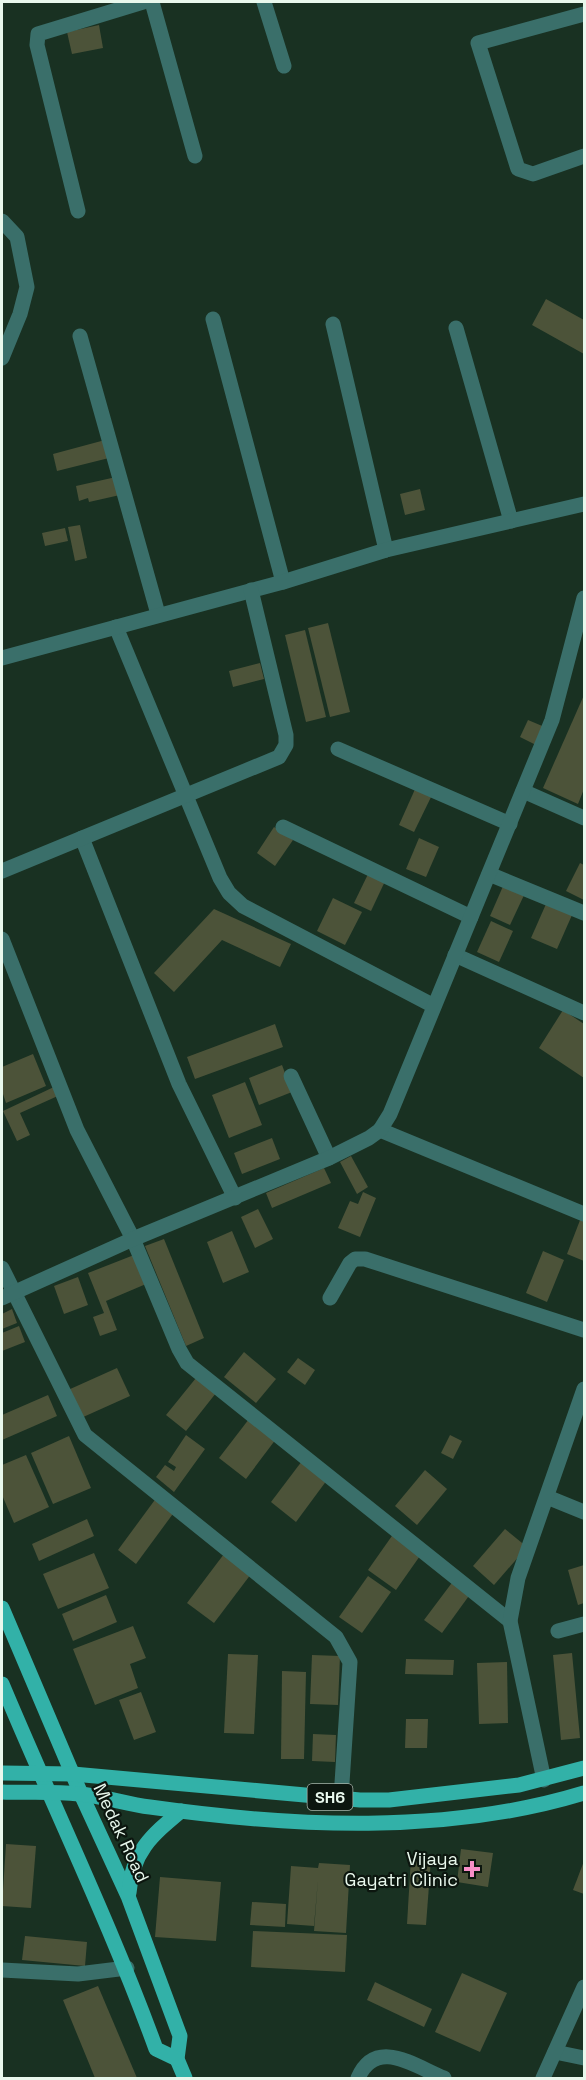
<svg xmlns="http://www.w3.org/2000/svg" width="586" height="2080" font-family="'Space Grotesk',sans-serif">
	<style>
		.building { fill: #4c5339 }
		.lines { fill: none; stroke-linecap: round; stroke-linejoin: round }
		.minor { stroke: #3a6f6a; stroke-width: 15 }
		.major { stroke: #32b1a8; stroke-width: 15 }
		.poi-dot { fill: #f98fc8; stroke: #0c160f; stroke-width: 2 }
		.labels { text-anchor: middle; stroke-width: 4.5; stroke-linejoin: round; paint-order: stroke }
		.shield { fill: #0c160f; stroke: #a7b4aa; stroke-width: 1.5 }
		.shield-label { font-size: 16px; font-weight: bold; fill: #e9f8ed }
		.street-label { font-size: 18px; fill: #e9f8ed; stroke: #0c160f }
		.poi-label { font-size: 18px; fill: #e9f8ed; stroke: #0c160f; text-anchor: end }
	</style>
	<rect width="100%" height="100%" fill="#193122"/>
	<g class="building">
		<path d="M99,25L103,48L72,54L67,32Z"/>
		<path d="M546,299L584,320V354L532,325Z"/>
		<path d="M105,440L109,458L57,471L53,454Z"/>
		<path d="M116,477L120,495L89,502L88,498L79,501L76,486Z"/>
		<path d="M420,489L425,510L405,515L400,494Z"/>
		<path d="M80,525L87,558L75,561L68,527Z"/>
		<path d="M65,528L68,541L45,546L42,533Z"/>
		<path d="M328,623L350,712L330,717L308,628Z"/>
		<path d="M305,630L326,717L306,722L285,635Z"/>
		<path d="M260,663L264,679L233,687L229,671Z"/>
		<path d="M584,695V789L578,804L543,788Z"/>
		<path d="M528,720L547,728L538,746L520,737Z"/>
		<path d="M416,787L432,795L414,832L399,825Z"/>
		<path d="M274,827L293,840L275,866L257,853Z"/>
		<path d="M419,838L439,847L426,877L406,869Z"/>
		<path d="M580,863L584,865V900L566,891Z"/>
		<path d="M370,870L387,877L371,911L354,903Z"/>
		<path d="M504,884L525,893L510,925L490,916Z"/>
		<path d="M333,898L362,912L345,945L317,931Z"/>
		<path d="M546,904L572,915L557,949L531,938Z"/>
		<path d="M214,909L291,944L280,967L222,940L174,992L154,973Z"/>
		<path d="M491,921L513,931L499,962L477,952Z"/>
		<path d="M563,1010L584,1024V1078L539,1048Z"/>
		<path d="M275,1024L283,1047L195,1079L187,1057Z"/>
		<path d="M33,1054L46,1086L6,1103L2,1091V1067Z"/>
		<path d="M282,1065L292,1092L259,1105L249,1078Z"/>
		<path d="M245,1082L262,1125L229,1138L212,1095Z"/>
		<path d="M56,1086L60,1095L20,1113L30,1135L17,1141L3,1111Z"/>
		<path d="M272,1138L280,1159L242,1174L234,1153Z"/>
		<path d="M351,1156L368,1187L357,1194L340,1162Z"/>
		<path d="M324,1168L331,1183L272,1208L266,1193Z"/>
		<path d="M363,1192L376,1198L360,1237L338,1228L350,1201L358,1204Z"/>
		<path d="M258,1209L273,1239L255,1248L241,1217Z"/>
		<path d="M582,1215L584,1216V1261L567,1254Z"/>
		<path d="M232,1231L249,1272L223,1283L207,1242Z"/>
		<path d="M164,1239L204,1338L186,1346L145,1246Z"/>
		<path d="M543,1251L564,1260L547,1302L526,1293Z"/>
		<path d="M134,1255L146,1284L106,1301L117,1330L100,1336L93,1317L104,1313L88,1273Z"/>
		<path d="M78,1277L88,1305L64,1314L54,1286Z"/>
		<path d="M12,1309L17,1323L2,1329V1314Z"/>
		<path d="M19,1326L25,1342L2,1351V1333Z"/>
		<path d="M244,1352L276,1379L256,1403L224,1377Z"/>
		<path d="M298,1358L315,1370L305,1385L287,1372Z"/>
		<path d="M117,1368L130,1396L81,1418L68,1390Z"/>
		<path d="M196,1378L216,1393L186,1431L166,1415Z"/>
		<path d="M48,1395L57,1416L2,1440V1415Z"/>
		<path d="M249,1419L276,1439L246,1479L219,1458Z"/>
		<path d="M186,1435L205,1449L174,1492L156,1477L165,1465L174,1471L176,1467L168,1462Z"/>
		<path d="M450,1435L462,1441L453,1459L441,1453Z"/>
		<path d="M69,1436L91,1488L53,1504L31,1453Z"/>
		<path d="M26,1455L49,1507L14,1523L2,1495V1465Z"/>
		<path d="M302,1461L327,1480L296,1522L271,1502Z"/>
		<path d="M425,1470L447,1489L417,1525L395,1506Z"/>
		<path d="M157,1497L175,1511L136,1564L118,1550Z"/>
		<path d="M87,1519L94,1536L39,1561L32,1544Z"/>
		<path d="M505,1529L527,1547L494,1585L473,1566Z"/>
		<path d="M394,1533L422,1553L396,1590L368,1570Z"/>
		<path d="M94,1553L109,1588L58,1609L43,1574Z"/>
		<path d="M224,1554L251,1574L214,1623L187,1603Z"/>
		<path d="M584,1565V1603L578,1605L568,1570Z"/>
		<path d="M368,1576L391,1592L362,1633L339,1617Z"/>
		<path d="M454,1580L471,1593L442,1633L424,1620Z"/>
		<path d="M106,1595L117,1622L73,1641L62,1614Z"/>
		<path d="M133,1626L146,1658L130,1664L138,1688L95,1705L73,1649Z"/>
		<path d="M572,1653L580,1738L561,1740L553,1655Z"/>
		<path d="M228,1654L258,1655L254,1734L224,1733Z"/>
		<path d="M312,1655L340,1656L338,1705L310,1704Z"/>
		<path d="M406,1659L454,1660L453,1675L405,1674Z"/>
		<path d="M507,1662L508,1723L479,1724L477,1663Z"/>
		<path d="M282,1671L306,1672L304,1759H281Z"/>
		<path d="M141,1692L156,1732L134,1740L119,1700Z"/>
		<path d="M406,1719H428L427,1748H405Z"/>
		<path d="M313,1734L336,1735L335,1762L312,1761Z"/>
		<path d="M6,1844L36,1846L31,1908L2,1906Z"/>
		<path d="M461,1849L493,1853L488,1887L457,1882Z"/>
		<path d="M411,1858L431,1859L426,1925L407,1924Z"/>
		<path d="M584,1861V1894L573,1890Z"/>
		<path d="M319,1863L350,1865L346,1933L314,1931L318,1879L314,1926L287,1924L291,1866L318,1868Z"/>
		<path d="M160,1877L221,1882L216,1941L155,1937Z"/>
		<path d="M252,1902L286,1904L285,1927L250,1925Z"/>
		<path d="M253,1931L347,1935L345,1972L251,1967Z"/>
		<path d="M25,1936L87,1942L85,1966L22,1960Z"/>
		<path d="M462,1973L507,1993L480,2052L435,2032Z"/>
		<path d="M375,1982L432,2009L424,2027L367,2000Z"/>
		<path d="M98,1986L137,2078H95L63,2000Z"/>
	</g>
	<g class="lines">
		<g class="minor">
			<path d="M152,2L195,156"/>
			<path d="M264,2L284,66"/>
			<path d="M584,14L478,43L518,169L533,174L584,156"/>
			<path d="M78,211L37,45L38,34L143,2"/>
			<path d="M2,221L17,237L27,287L20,314L2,358"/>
			<path d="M213,319L283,582"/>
			<path d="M333,324L386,550"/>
			<path d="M456,328L511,521"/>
			<path d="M80,336L158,614"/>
			<path d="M116,627L220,878L229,893L243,906L434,1006"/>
			<path d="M2,658L283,582L386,550L584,504"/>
			<path d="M338,749L510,824"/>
			<path d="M523,791L584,818"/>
			<path d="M283,827L471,917"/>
			<path d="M82,838L179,1084L235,1198"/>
			<path d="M2,871L279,757L286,745V735L251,590"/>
			<path d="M489,874L584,913"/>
			<path d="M2,939L77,1130L133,1239L179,1349L187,1363L510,1621"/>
			<path d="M455,955L584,1013"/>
			<path d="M291,1076L329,1158"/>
			<path d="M380,1130L584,1214"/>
			<path d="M2,1268L85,1435L336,1637L350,1662L341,1798"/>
			<path d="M2,1298L133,1239L329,1158L369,1138L380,1130L390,1114L552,720L584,598"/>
			<path d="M330,1298L350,1263L355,1259H365L584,1330"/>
			<path d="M547,1497L584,1512"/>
			<path d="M558,1631L584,1624"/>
			<path d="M544,1780L510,1621L518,1578L584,1389"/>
			<path d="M2,1970L78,1974L127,1968"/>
			<path d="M555,2052L584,2058"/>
			<path d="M358,2078C376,2037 414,2066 444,2078"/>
			<path d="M543,2078L584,1987"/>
		</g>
		<g class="major">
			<path d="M2,1608L81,1794L128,1896L180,2036L177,2059L185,2078"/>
			<path d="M2,1684C53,1806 111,1925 156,2049L177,2059"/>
			<path d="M2,1773L73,1774L360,1800H389L519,1785L584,1768"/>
			<path d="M2,1792C27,1793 53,1791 79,1794C103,1796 126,1804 150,1807C292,1827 446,1835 584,1793"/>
			<path d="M129,1893C132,1852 151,1836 181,1811"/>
		</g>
	</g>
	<path class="poi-dot" d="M469 1860h6v6h6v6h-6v6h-6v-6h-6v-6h6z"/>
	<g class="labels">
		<rect class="shield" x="307.5" y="1784" width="45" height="26" rx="4.5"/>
		<g class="shield-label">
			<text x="330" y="1803">SH6</text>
		</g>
		<g class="street-label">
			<text transform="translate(121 1833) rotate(65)" y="6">Medak Road</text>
		</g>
		<g class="poi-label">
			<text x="458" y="1865">Vijaya<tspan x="458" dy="21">Gayatri Clinic</tspan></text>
		</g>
	</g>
	<rect width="586" height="2080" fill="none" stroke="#e9f8ed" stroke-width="6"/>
</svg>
